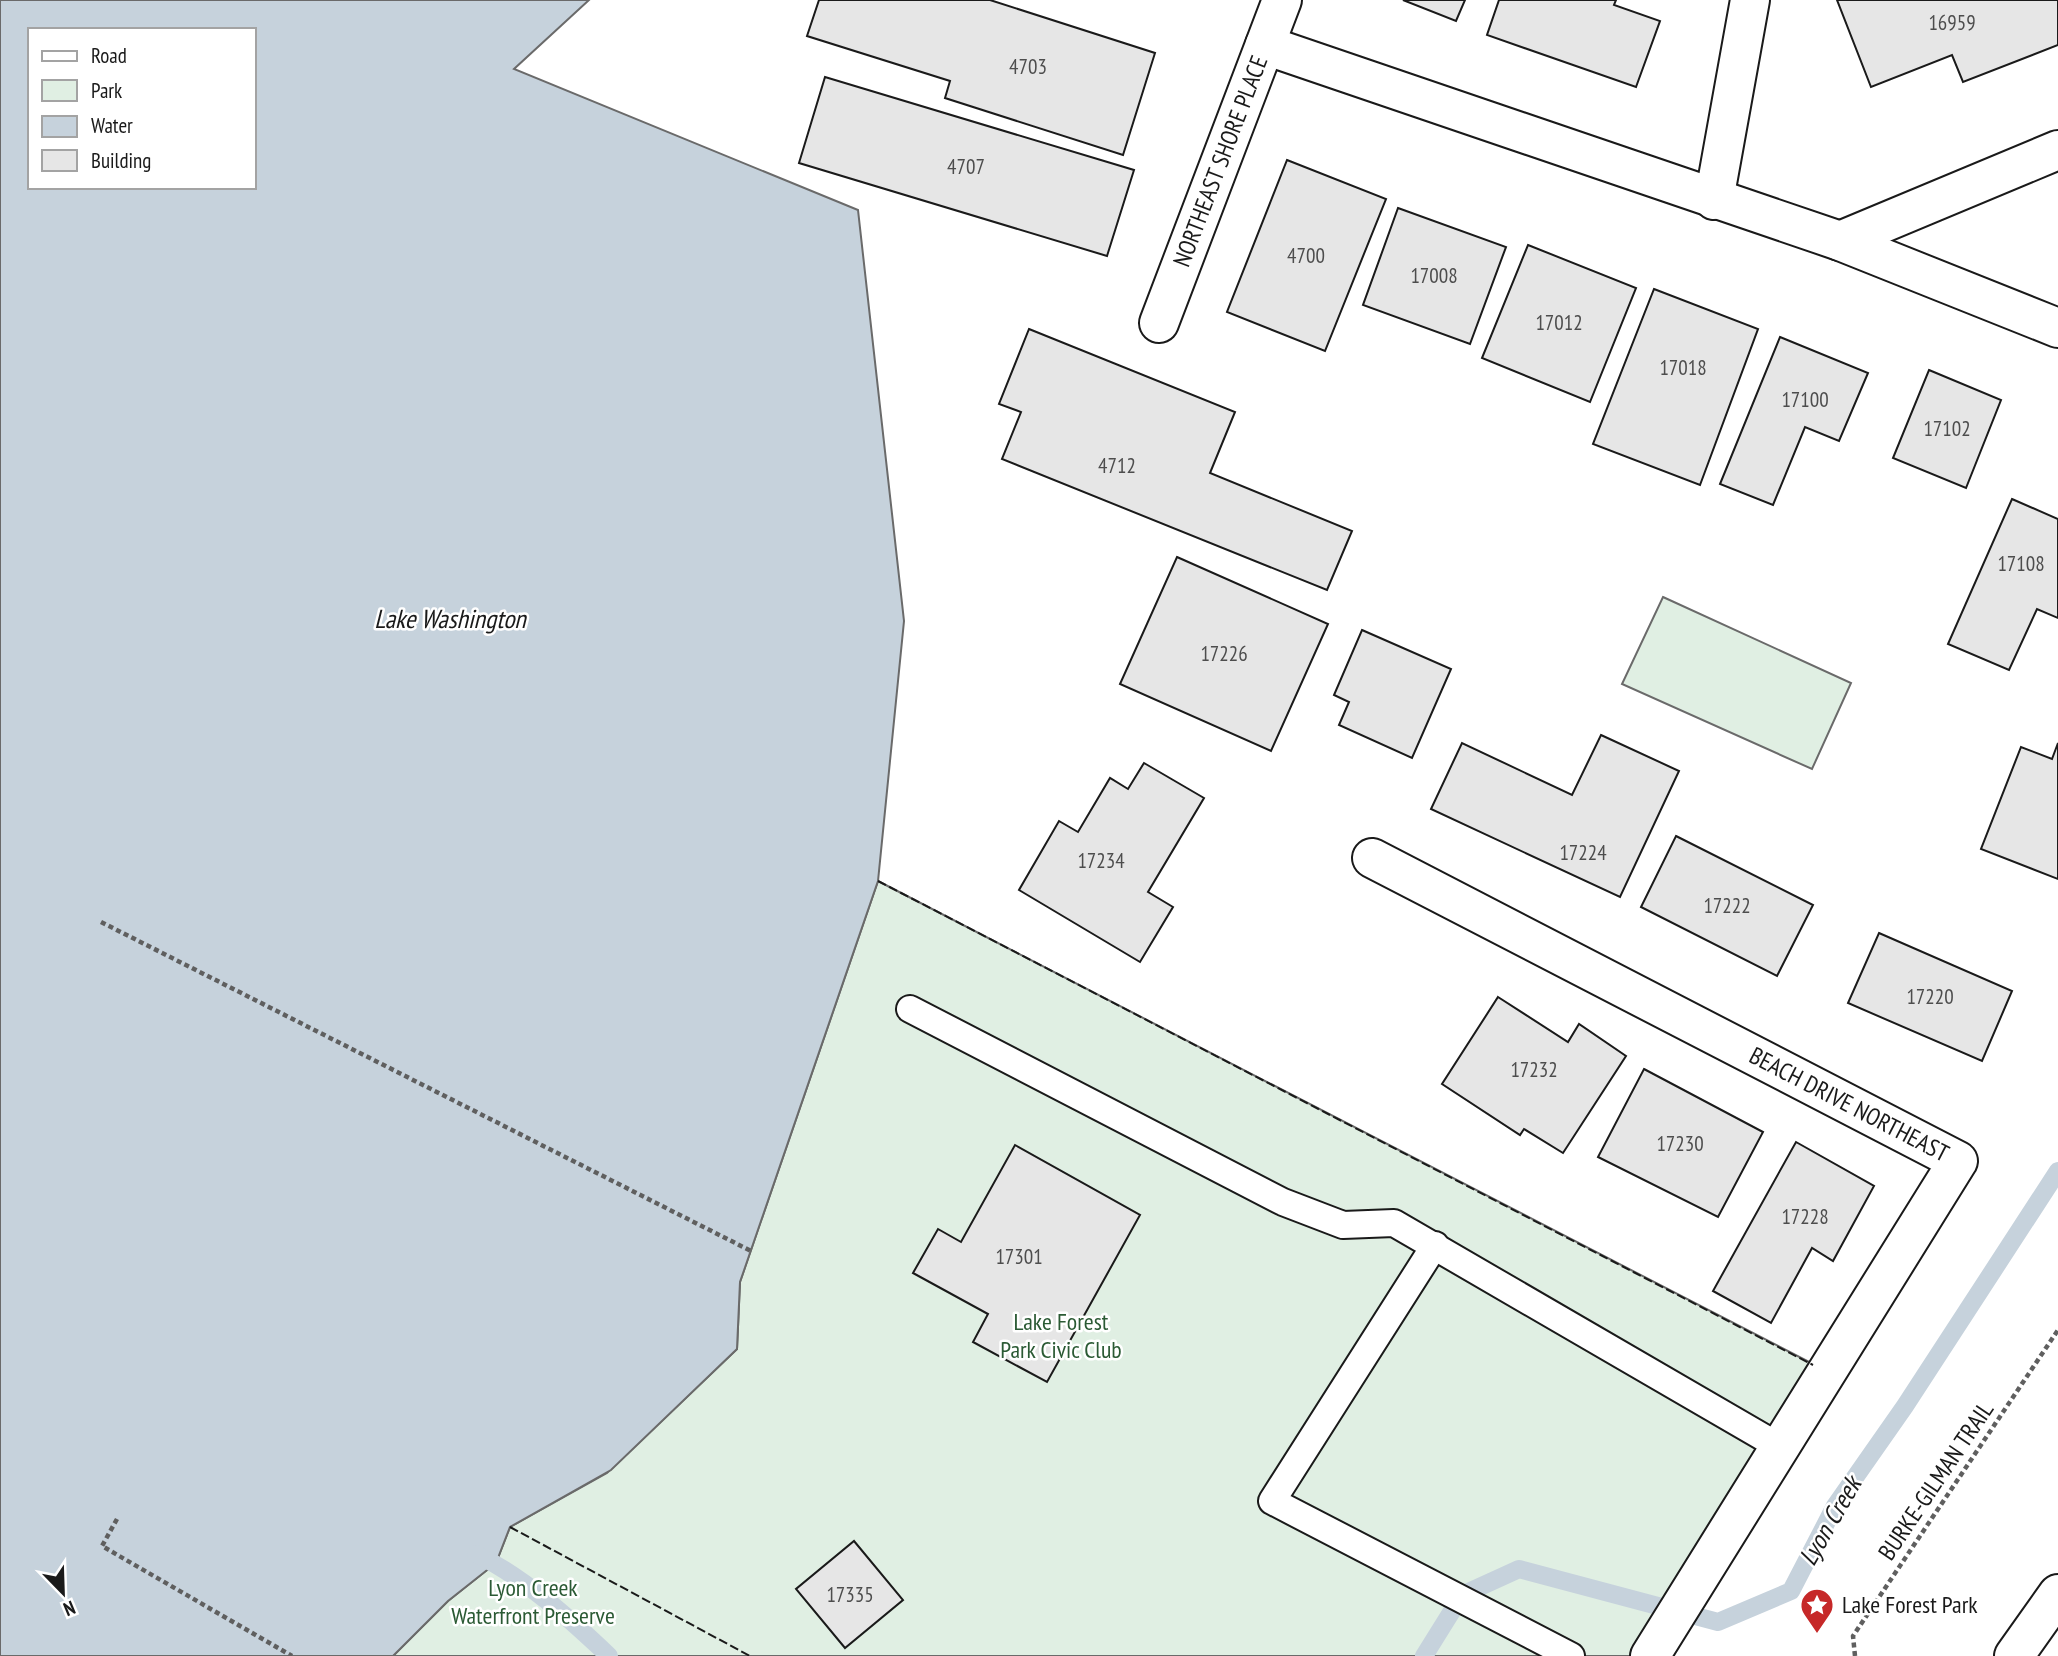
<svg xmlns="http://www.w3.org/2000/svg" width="2058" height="1656" font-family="'PT Sans Narrow',sans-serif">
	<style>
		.green { fill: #e0efe3; stroke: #6a6a6a; stroke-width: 2 }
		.water { fill: #c6d2dc; stroke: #6a6a6a; stroke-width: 2; fill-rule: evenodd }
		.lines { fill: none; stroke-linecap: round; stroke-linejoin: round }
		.stream { stroke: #c6d2dc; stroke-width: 18 }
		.building { fill: #e6e6e6; stroke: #1a1a1a; stroke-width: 2 }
		.lane-casing { stroke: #1a1a1a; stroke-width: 30 }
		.street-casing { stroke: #1a1a1a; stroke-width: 42 }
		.primary-casing { stroke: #1a1a1a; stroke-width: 42 }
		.path { stroke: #5f5f5f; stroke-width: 4.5; stroke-dasharray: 5 3.5; stroke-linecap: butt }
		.lane { stroke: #fff; stroke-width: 26 }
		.street { stroke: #fff; stroke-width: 38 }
		.primary { stroke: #fff; stroke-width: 38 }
		.fence { stroke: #1a1a1a; stroke-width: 2; stroke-dasharray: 9 3.5; stroke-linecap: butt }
		.labels { text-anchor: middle; stroke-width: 5; stroke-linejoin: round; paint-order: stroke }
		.number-label { font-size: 21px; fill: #4d4d4d }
		.street-label { font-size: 24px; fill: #1a1a1a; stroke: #fff }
		.park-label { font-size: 24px; fill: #2b5a34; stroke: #fff }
		.poi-label { font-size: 24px; fill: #1a1a1a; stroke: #fff; text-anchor: start }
		.water-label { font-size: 26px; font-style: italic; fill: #1a1a1a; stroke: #fff }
	</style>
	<rect width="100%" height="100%" fill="#fff"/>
	<g class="green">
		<path d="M1663,597L1851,683L1812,769L1622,684Z"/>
		<path d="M878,881L1813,1364L1632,1656H393L448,1601L496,1563L510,1527L607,1473L737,1349L740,1282Z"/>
	</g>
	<path class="water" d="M0,0H589L514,69L858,210L904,621L878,881L740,1282L737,1349L611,1470L510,1527L496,1563L448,1601L393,1656H0ZM30,30H254V187H30Z"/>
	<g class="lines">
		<g class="stream">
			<path d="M476,1554C525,1578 570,1619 609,1656"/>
			<path d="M1424,1656L1462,1595L1519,1569L1718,1622L1791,1591L1835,1506L1905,1406L2058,1171"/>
		</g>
	</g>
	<g class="building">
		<path d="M819,0H990L1155,53L1123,155L945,98L950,81L807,36Z"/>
		<path d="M1403,0H1465L1456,21Z"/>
		<path d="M1499,0H1616L1614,5L1660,21L1636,87L1487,35Z"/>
		<path d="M1837,0H2058V45L1963,82L1952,55L1871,87Z"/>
		<path d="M825,77L1134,170L1107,256L799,163Z"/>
		<path d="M1287,160L1386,199L1325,351L1227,312Z"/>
		<path d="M1398,208L1506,247L1470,344L1363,305Z"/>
		<path d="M1528,245L1636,288L1590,402L1482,358Z"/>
		<path d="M1654,289L1758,329L1700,485L1593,444Z"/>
		<path d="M1029,329L1235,412L1210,473L1352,531L1327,590L1002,459L1021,412L999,404Z"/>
		<path d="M1780,337L1868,373L1839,441L1805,427L1773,505L1720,484Z"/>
		<path d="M1929,370L2001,400L1966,488L1893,458Z"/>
		<path d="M2012,499L2058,519V618L2037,609L2009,670L1948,644Z"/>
		<path d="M1177,557L1328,624L1271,751L1120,684Z"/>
		<path d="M1362,630L1451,669L1412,758L1339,725L1349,702L1334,695Z"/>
		<path d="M1601,735L1679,771L1620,897L1431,809L1462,743L1572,795Z"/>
		<path d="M2058,743V879L1981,849L2021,747L2052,759Z"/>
		<path d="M1144,763L1204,798L1148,892L1173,907L1140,962L1019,890L1059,821L1078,832L1110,778L1128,789Z"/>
		<path d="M1676,836L1813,905L1777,976L1641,907Z"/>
		<path d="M1879,933L2012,991L1982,1061L1848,1003Z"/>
		<path d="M1498,997L1568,1042L1579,1024L1626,1056L1563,1153L1524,1129L1520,1135L1442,1084Z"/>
		<path d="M1644,1069L1763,1132L1718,1217L1598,1157Z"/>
		<path d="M1796,1142L1874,1186L1833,1261L1812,1248L1771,1323L1713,1291Z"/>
		<path d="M1015,1145L1140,1215L1047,1382L973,1342L988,1314L913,1273L938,1229L961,1242Z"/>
		<path d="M854,1541L903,1600L845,1648L796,1589Z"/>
	</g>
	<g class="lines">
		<defs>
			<g id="lane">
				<path d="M910,1009L1283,1202L1343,1225L1394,1223L1780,1447"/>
				<path d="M1435,1245L1272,1501L1571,1656"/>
			</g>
			<g id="street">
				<path d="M1265,45L1840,241L2058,328"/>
				<path d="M1714,200L1750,0"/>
				<path d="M1840,241L2058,150"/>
				<path id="s1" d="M1159,323L1282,0"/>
				<path id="s2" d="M1372,858L1958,1161L1650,1656"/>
			</g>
			<path id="primary" d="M2014,1656L2058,1594"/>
		</defs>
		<use href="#lane" class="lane-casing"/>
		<use href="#street" class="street-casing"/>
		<use href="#primary" class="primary-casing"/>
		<g class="path">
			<path d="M101,922L751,1251"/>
			<path d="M117,1519L102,1546L292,1656"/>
			<path d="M1855,1656L1853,1636L2058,1330"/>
		</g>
		<use href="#lane" class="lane"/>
		<use href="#street" class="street"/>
		<use href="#primary" class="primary"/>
		<g class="fence">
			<path d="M878,881L1813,1365"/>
			<path d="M510,1527L750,1656"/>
		</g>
	</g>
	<defs>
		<symbol id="sight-pin" viewBox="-11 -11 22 30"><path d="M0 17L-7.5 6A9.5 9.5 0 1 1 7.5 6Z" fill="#c62828" stroke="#fff"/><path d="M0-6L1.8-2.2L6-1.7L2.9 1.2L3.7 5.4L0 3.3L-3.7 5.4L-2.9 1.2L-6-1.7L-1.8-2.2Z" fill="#fff"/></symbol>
	</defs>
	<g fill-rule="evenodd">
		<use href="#sight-pin" x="1798" y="1586" width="38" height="52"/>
	</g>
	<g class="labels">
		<g class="number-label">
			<text x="1952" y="30">16959</text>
			<text x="1028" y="74">4703</text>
			<text x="966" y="174">4707</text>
			<text x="1306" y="263">4700</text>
			<text x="1434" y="283">17008</text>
			<text x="1559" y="330">17012</text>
			<text x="1683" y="375">17018</text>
			<text x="1805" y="407">17100</text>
			<text x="1947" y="436">17102</text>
			<text x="1117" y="473">4712</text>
			<text x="2021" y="571">17108</text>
			<text x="1224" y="661">17226</text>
			<text x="1583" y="860">17224</text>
			<text x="1101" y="868">17234</text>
			<text x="1727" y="913">17222</text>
			<text x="1930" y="1004">17220</text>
			<text x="1534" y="1077">17232</text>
			<text x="1680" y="1151">17230</text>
			<text x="1805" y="1224">17228</text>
			<text x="1019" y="1264">17301</text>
			<text x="850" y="1602">17335</text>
		</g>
		<g class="street-label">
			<text dy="8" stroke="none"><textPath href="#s1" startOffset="173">NORTHEAST SHORE PLACE</textPath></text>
			<text dy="8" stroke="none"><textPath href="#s2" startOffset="537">BEACH DRIVE NORTHEAST</textPath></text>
			<text transform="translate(1936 1481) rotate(-56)" y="8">BURKE-GILMAN TRAIL</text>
		</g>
		<g class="park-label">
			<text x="1061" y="1330">Lake Forest<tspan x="1061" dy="28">Park Civic Club</tspan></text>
			<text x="533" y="1596">Lyon Creek<tspan x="533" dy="28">Waterfront Preserve</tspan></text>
		</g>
		<g class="poi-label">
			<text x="1842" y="1613">Lake Forest Park</text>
		</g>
		<g class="water-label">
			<text x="450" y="628">Lake Washington</text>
			<text transform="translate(1830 1521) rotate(-60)" y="9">Lyon Creek</text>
		</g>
	</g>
	<rect x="28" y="28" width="228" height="161" fill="#ffffff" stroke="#a3a3a3" stroke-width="2"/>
	<rect x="42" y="51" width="35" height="10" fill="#ffffff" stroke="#a3a3a3" stroke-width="2"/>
	<text x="91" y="63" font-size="21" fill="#1a1a1a">Road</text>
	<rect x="42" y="80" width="35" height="21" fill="#e0efe3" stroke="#a3a3a3" stroke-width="2"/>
	<text x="91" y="98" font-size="21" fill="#1a1a1a">Park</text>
	<rect x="42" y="116" width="35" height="21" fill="#c6d2dc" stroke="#a3a3a3" stroke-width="2"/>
	<text x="91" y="133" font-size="21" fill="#1a1a1a">Water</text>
	<rect x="42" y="150" width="35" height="21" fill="#e6e6e6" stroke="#a3a3a3" stroke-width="2"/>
	<text x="91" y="168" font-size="21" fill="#1a1a1a">Building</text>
	<g transform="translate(63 1593) rotate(157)" stroke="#ffffff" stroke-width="5" paint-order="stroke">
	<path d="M0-5L12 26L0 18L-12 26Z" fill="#1a1a1a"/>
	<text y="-10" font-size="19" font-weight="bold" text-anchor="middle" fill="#1a1a1a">N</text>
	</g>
</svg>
